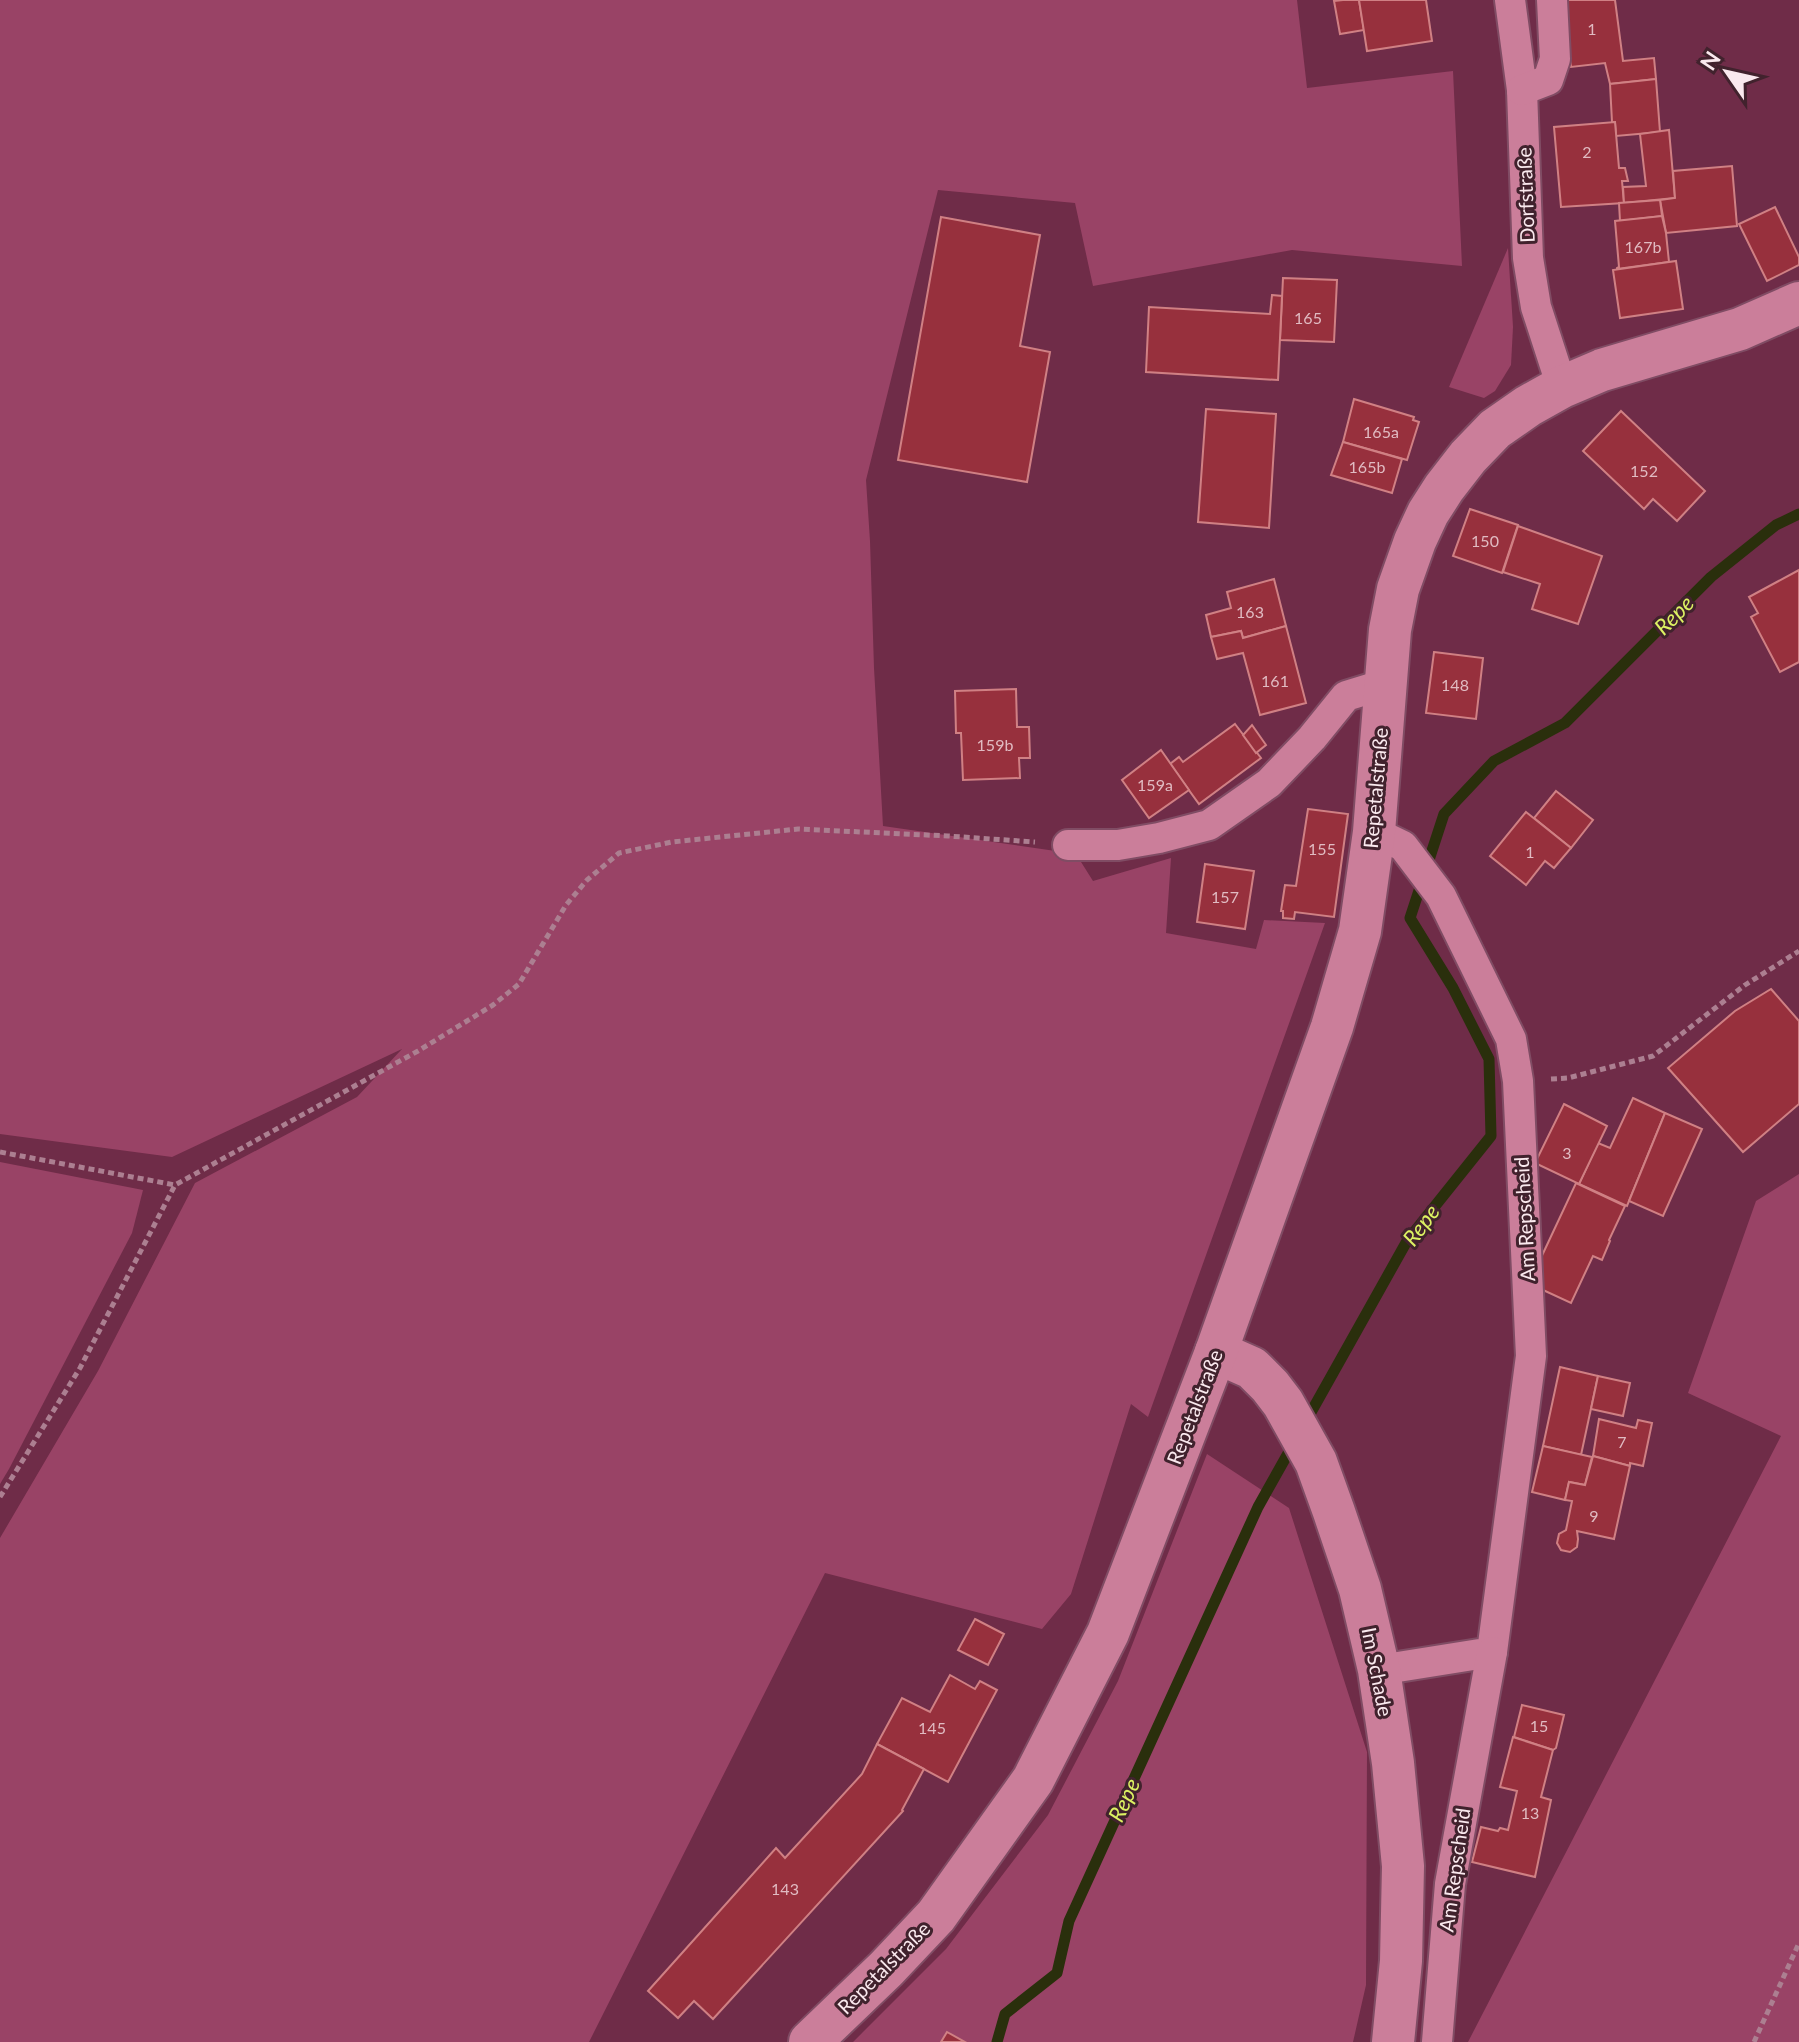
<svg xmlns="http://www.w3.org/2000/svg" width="1799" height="2042" font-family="Lato,sans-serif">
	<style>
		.green { fill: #994366 }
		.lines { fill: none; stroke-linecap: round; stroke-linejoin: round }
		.stream { stroke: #2a2f0c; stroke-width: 11 }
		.building { fill: #97303d; stroke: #d08084; stroke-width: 2 }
		.street-casing { stroke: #804c64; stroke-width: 34 }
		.secondary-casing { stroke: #804c64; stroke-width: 46 }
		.path { stroke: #ac7f91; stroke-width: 5; stroke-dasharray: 6 4; stroke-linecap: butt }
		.street { stroke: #cb7e9a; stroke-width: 30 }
		.secondary { stroke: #cb7e9a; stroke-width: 42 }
		.labels { text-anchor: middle; stroke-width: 6; stroke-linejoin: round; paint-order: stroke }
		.number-label { font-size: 16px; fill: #e1bbc2 }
		.street-label { font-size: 20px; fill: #fae9ee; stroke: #41222d }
		.water-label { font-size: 22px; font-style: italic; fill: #ddf263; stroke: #41222d }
	</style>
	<rect width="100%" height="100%" fill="#6f2c48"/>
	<g class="green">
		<path d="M0,0H1297L1307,88L1453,71L1462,266L1292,250L1093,286L1075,203L938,190L866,480L870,541L874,668L883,826L1076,854L1093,881L1171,858L1166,933L1256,949L1264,920L1325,923L1148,1417L1131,1404L1071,1594L1042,1629L825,1573L589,2042H0V1538L98,1371L195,1183L357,1097L402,1049L172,1157L0,1134Z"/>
		<path d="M1508,248L1513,327L1511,365L1495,391L1484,398L1449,387Z"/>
		<path d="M0,1162L143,1190L132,1233L9,1469L0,1484Z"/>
		<path d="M1799,1174V2042H1468L1781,1436L1688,1393L1756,1201Z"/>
		<path d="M1207,1454L1289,1508L1367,1752L1366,1985L1353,2042H853L946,1949L1048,1815L1118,1681Z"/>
	</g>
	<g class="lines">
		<g class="stream">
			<path d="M1305,1423L1407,1241L1491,1136L1489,1059L1453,988L1410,918L1444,814L1494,761L1565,723L1711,577L1776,525L1799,514"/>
			<path d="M997,2042L1005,2014L1057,1973L1069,1921L1258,1507L1295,1441"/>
		</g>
	</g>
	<g class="building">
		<path d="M1343,0H1359L1364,30L1340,34L1334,1Z"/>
		<path d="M1359,0H1426L1432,41L1367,51Z"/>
		<path d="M1563,0H1615L1623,61L1654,58L1656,79L1610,84L1605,63L1571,67Z"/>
		<path d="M1656,79L1660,132L1616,136L1615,122H1612L1610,84Z"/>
		<path d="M1615,122L1619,168H1625L1628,181H1622L1624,203L1561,207L1554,127Z"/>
		<path d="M1669,130L1675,198L1624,203L1623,187L1646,186L1640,134Z"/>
		<path d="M1732,166L1737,226L1666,233L1660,200L1675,198L1673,171Z"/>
		<path d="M1660,200L1662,216L1620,221L1619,203Z"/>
		<path d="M1775,207L1799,257V265L1767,281L1739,224Z"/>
		<path d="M1662,216L1666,233L1669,262L1617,269V268L1619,267L1615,221Z"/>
		<path d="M941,217L1040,235L1020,346L1050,352L1027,482L898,460Z"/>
		<path d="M1676,261L1683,309L1620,318L1613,270Z"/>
		<path d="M1283,278L1337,280L1334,342L1280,340Z"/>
		<path d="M1272,295L1282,296L1278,380L1146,372L1149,307L1270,314Z"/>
		<path d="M1354,399L1414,417L1413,420L1419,422L1407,460L1343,442Z"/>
		<path d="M1206,409L1276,414L1269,528L1198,522Z"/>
		<path d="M1621,411L1705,491L1677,521L1653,499L1644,509L1583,451Z"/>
		<path d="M1343,442L1402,459L1392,493L1331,475Z"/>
		<path d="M1470,509L1518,525L1502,573L1453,556Z"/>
		<path d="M1518,526L1602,556L1578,624L1532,609L1540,584L1503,572Z"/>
		<path d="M1799,570V662L1780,672L1751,617L1758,613L1749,597Z"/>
		<path d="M1274,579L1286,626L1243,638L1241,631L1211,637L1206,615L1231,608L1227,592Z"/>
		<path d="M1286,626L1306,703L1260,715L1243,653L1217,659L1211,637L1241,631L1243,638Z"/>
		<path d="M1434,652L1483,658L1476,719L1426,713Z"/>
		<path d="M1016,689L1017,727H1029L1030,758H1019L1020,778L963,780L961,733H956L955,691Z"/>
		<path d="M1235,724L1261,758L1199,804L1170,764L1179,757L1183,762Z"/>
		<path d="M1252,725L1266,745L1256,753L1243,735Z"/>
		<path d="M1161,750L1189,790L1149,818L1122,780Z"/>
		<path d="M1556,791L1593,820L1571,848L1534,818Z"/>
		<path d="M1308,809L1348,814L1334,917L1295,912L1294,919L1283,918V911H1281L1285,885L1296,886Z"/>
		<path d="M1526,812L1571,848L1554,868L1545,861L1526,885L1490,856Z"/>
		<path d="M1205,864L1254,871L1245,929L1197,922Z"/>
		<path d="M1771,989L1799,1021V1104L1743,1152L1668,1068L1735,1011Z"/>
		<path d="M1633,1098L1665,1113L1627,1206L1579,1184L1598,1143L1610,1148Z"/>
		<path d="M1564,1104L1607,1126L1579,1184L1535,1163Z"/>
		<path d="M1665,1113L1702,1129L1663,1216L1629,1201Z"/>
		<path d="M1576,1183L1625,1206L1609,1240L1610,1241L1602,1260L1593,1256L1571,1303L1543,1290L1539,1262Z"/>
		<path d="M1560,1367L1598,1376L1581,1455L1543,1446Z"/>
		<path d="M1598,1376L1630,1383L1623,1416L1591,1409Z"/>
		<path d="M1599,1419L1636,1428L1638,1420L1652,1423L1643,1466L1630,1463V1466L1593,1456Z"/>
		<path d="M1543,1446L1592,1457L1585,1485L1569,1482L1565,1500L1532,1492Z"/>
		<path d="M1593,1456L1630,1466L1614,1539L1577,1531L1578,1539L1577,1547L1570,1552L1561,1550L1557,1543L1559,1534L1566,1530L1572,1501L1565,1500L1569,1482L1585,1485Z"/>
		<path d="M975,1619L1004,1634L988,1665L958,1650Z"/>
		<path d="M950,1675L975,1689L980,1681L997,1690L948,1782L877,1744L902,1698L930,1712Z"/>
		<path d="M1522,1705L1564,1715L1556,1748L1553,1750L1514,1737Z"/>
		<path d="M1513,1737L1553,1750L1541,1797L1551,1800L1535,1877L1472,1862L1481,1827L1498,1831L1500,1828L1508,1830L1517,1791L1500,1787Z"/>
		<path d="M877,1744L924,1769L902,1810L903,1811L713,2019L694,2001L678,2018L648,1991L776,1848L785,1858L862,1774Z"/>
		<path d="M947,2032L965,2042H941Z"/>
	</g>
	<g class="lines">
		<defs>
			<g id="street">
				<path d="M1510,0L1522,90L1528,258L1536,307L1562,387"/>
				<path d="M1522,90L1548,80L1555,59L1552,0"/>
				<path d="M1374,832L1403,846L1441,896L1511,1039L1518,1081L1531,1356L1492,1652L1379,1670"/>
				<path d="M1068,845H1118L1159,838L1209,825L1269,783L1312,738L1346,696L1385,684"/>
				<path d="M1437,2042L1450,1884L1492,1652"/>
			</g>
			<g id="secondary">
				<path d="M1216,1352L1252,1368L1270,1386L1283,1403L1316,1462L1334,1512L1360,1589L1379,1670L1393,1763L1403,1866L1401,1961L1393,2042"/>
				<path d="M810,2042L886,1969L936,1916L1033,1780L1108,1633L1216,1352L1332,1027L1360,931L1374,832L1390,630L1398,589L1415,541L1428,513L1444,488L1468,457L1495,429L1528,406L1562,387L1602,370L1740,329L1799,303"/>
			</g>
		</defs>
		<use href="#street" class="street-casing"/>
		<use href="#secondary" class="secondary-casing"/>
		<g class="path">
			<path d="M1551,1079L1568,1078L1653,1056L1745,985L1799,951"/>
			<path d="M0,1152L175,1185"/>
			<path d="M0,1497L80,1368L175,1185L418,1051L493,1005L519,984L566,905L587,880L619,853L672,842L798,829L948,836L1035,842"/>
			<path d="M1754,2042L1799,1943"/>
		</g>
		<use href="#street" class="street"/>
		<use href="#secondary" class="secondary"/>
	</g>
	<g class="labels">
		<g class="number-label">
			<text x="1592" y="35">1</text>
			<text x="1587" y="158">2</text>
			<text x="1643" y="253">167b</text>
			<text x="1308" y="324">165</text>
			<text x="1381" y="438">165a</text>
			<text x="1367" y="473">165b</text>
			<text x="1644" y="477">152</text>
			<text x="1485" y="547">150</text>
			<text x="1250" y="618">163</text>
			<text x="1275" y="687">161</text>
			<text x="1455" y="691">148</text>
			<text x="995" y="751">159b</text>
			<text x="1155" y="791">159a</text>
			<text x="1322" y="855">155</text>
			<text x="1530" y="858">1</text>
			<text x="1225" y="903">157</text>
			<text x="1567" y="1159">3</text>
			<text x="1622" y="1448">7</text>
			<text x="1594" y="1522">9</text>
			<text x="1539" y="1732">15</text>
			<text x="932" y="1734">145</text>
			<text x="1530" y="1819">13</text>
			<text x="785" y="1895">143</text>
		</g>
		<g class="street-label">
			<text transform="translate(1526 195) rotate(-92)" y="7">Dorfstraße</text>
			<text transform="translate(1376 788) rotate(-85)" y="7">Repetalstraße</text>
			<text transform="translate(1525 1219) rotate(-93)" y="7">Am Repscheid</text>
			<text transform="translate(1195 1407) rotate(-69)" y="7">Repetalstraße</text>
			<text transform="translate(1377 1672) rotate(79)" y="7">Im Schade</text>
			<text transform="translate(1455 1870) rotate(-82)" y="7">Am Repscheid</text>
			<text transform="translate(884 1968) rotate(-45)" y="7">Repetalstraße</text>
		</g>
		<g class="water-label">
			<text transform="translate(1674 615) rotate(-45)" y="8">Repe</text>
			<text transform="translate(1421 1225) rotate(-53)" y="8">Repe</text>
			<text transform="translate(1124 1800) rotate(-65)" y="8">Repe</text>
		</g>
	</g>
	<g transform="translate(1727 72) rotate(304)" stroke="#41222d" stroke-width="6" paint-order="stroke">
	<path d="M0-6L14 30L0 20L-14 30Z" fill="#fae9ee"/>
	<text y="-12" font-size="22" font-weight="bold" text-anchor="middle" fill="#fae9ee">N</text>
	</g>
</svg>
